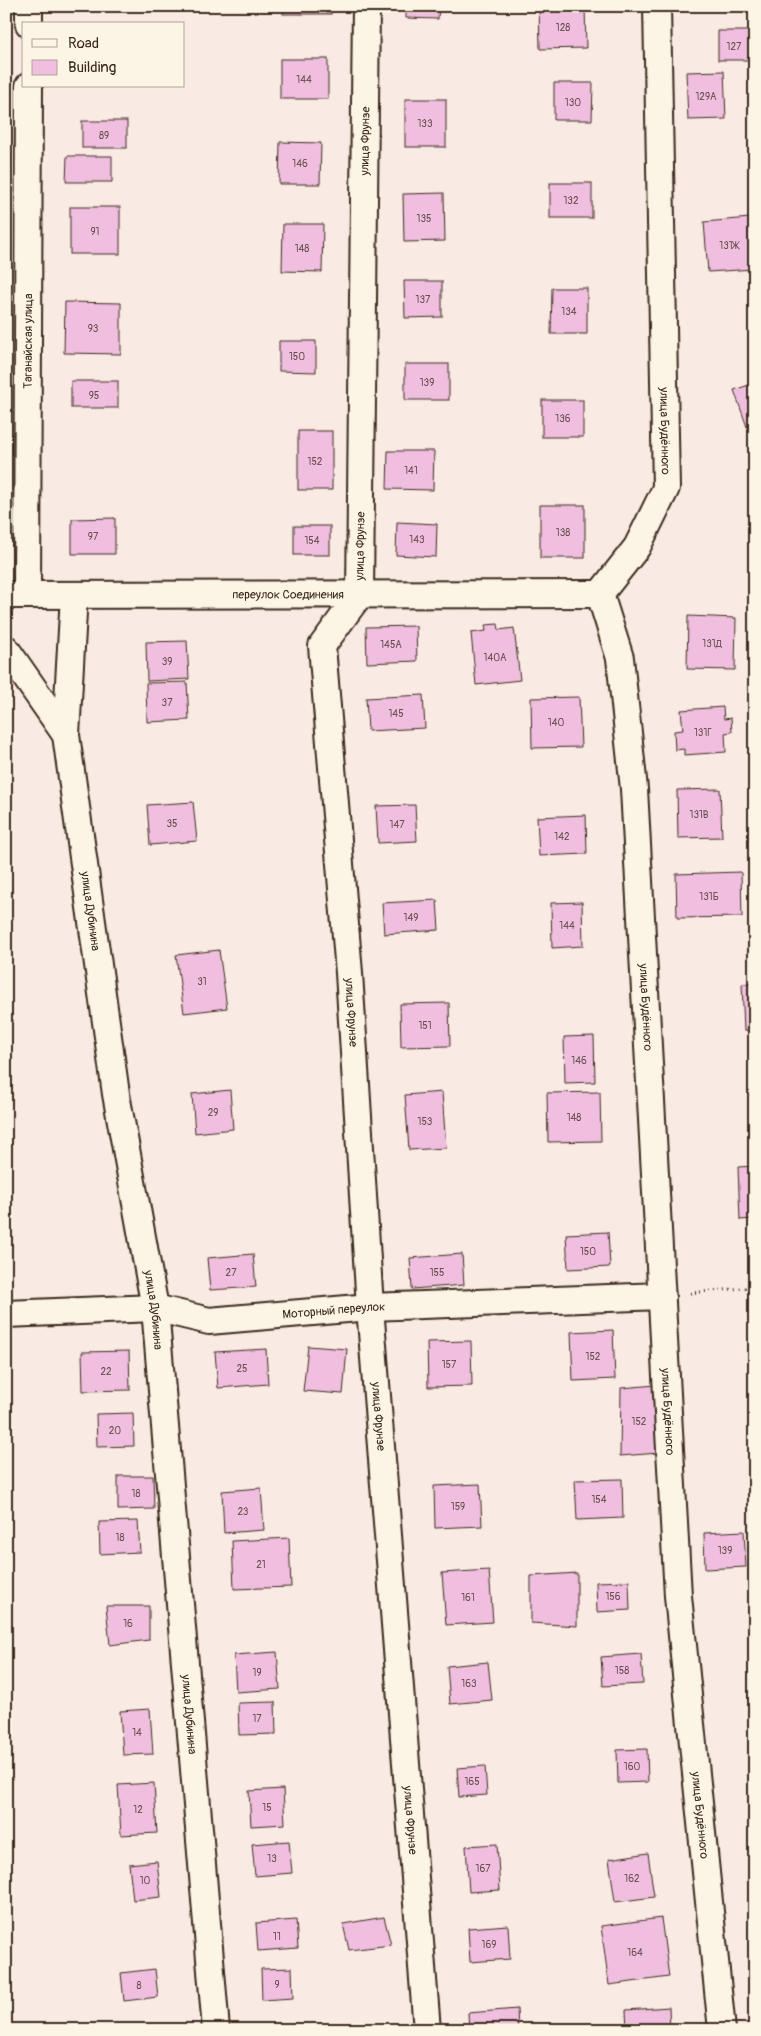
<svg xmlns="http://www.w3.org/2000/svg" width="761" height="2036" font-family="Pangolin,sans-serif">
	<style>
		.building { fill: #f0bede; stroke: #3b2a1e }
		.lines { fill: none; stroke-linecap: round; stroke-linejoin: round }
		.minor-casing { stroke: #3b2a1e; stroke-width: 30 }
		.path { stroke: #3b2a1e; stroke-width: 3; stroke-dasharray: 1 4; stroke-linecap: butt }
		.minor { stroke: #fcf5e5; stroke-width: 26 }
		.labels { text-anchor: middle; stroke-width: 5; stroke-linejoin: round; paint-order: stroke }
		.number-label { font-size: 10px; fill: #684f4e }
		.street-label { font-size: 12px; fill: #3b2a1e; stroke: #fcf5e5 }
	</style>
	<rect width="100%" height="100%" fill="#faeae4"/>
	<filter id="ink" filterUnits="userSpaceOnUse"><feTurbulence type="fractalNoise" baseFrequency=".02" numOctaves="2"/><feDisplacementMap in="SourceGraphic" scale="10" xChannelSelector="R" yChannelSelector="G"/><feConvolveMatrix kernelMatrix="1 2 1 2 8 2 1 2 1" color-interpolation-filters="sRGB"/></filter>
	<g filter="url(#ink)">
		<g class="building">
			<rect x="283" y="6" width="48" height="8"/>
			<path d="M406,6H439L438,19L406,18Z"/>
			<path d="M539,6H585L586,48L540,49Z"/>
			<rect x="718" y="31" width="32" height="29"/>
			<rect x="280" y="59" width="48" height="40"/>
			<path d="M724,71L726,119L688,120L686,72Z"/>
			<path d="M554,83H593L592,120H554Z"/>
			<rect x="405" y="99" width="41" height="48"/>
			<rect x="82" y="121" width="45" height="27"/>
			<path d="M280,142L321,143L320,184H279Z"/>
			<path d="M67,156H112V182H66Z"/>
			<rect x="550" y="183" width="42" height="35"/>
			<path d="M444,193L445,241L404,242L403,194Z"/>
			<rect x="70" y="207" width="50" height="47"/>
			<path d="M750,218L754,269L708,272L704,222Z"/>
			<path d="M283,224H323L322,272L282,271Z"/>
			<path d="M404,281H442V317L405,318Z"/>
			<path d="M552,288H587V334H551Z"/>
			<path d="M65,302L121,303V354L64,353Z"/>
			<path d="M279,341H316V372L279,371Z"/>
			<rect x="405" y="364" width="44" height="36"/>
			<rect x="71" y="381" width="47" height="27"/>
			<path d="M755,383V425L747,427L734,390Z"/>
			<rect x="542" y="400" width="41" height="37"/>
			<rect x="298" y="431" width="34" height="59"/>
			<path d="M388,451H434L433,490L387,489Z"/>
			<rect x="540" y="505" width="45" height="53"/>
			<path d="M115,518V554H72V519Z"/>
			<path d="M397,522L437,524L436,557L396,555Z"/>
			<rect x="294" y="526" width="36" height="29"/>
			<path d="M688,616L736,618L735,670L687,669Z"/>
			<path d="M498,624L499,630L514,628L520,680L476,685L471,633L486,631L485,625Z"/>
			<path d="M416,626L417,661L367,663L366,627Z"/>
			<path d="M187,641L189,679L147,681L146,642Z"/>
			<path d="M187,682L189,720L147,722L146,683Z"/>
			<path d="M423,695L425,728L368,731L366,698Z"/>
			<path d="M579,697L581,747L532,748L531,698Z"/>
			<path d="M723,707L724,719L731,718L732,732L725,733L726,752L684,755V749L675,750L674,731L683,730L681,710Z"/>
			<path d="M720,789L722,837L678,838L677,790Z"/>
			<path d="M193,802L197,841L150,845L147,805Z"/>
			<path d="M415,805L417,841L378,843L376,806Z"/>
			<path d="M586,815L587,854L539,856L537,817Z"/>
			<path d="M741,872L742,917L677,918L676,874Z"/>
			<path d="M437,900L439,930L384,934L382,903Z"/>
			<path d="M582,902L583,946L552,948L551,903Z"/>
			<path d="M219,950L227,1008L184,1013L176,955Z"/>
			<path d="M742,984H755V1030L744,1031Z"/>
			<path d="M449,1003L450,1046L401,1047L400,1004Z"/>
			<path d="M594,1036L595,1082L565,1083L564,1037Z"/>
			<path d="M230,1090L233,1129L195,1133L192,1094Z"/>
			<path d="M442,1092L446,1148L409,1150L405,1095Z"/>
			<path d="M600,1092L601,1141L548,1142L547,1093Z"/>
			<path d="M755,1166V1219L740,1220L738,1167Z"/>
			<path d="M608,1232L610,1267L568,1269L566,1234Z"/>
			<path d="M253,1254L256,1287L210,1290L207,1258Z"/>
			<path d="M462,1254L464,1285L412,1289L410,1258Z"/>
			<path d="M613,1330L615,1379L573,1381L571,1332Z"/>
			<path d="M471,1341L472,1386L428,1387L427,1342Z"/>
			<path d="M308,1346L347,1349L343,1394L303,1391Z"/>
			<path d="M266,1349L268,1384L218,1388L215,1352Z"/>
			<path d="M129,1351L130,1390L83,1391L82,1352Z"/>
			<path d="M656,1385L659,1453L620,1456L621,1388Z"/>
			<path d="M133,1413L134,1446L97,1447L96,1414Z"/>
			<path d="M118,1476H153L154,1509L118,1510Z"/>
			<path d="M622,1479L623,1518L577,1520L575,1480Z"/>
			<path d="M480,1484L482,1526L435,1528L434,1486Z"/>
			<path d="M261,1488L264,1530L224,1533L222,1491Z"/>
			<path d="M138,1521L140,1552L100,1554L99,1522Z"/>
			<path d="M744,1531L746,1567L705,1569L704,1533Z"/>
			<path d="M289,1538L291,1587L234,1589L232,1541Z"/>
			<path d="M489,1570L493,1622L446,1625L442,1573Z"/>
			<path d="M577,1573V1626L531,1623V1576Z"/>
			<path d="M629,1581L630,1610L597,1612L596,1582Z"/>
			<path d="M106,1606H149V1640L110,1645Z"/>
			<path d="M277,1652L280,1689L236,1692L234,1655Z"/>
			<path d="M641,1654L643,1684L603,1686L601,1657Z"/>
			<path d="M488,1662L492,1700L450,1704L447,1666Z"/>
			<path d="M275,1702L276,1734L239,1735L238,1703Z"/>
			<path d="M150,1709L153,1754L123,1755L120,1711Z"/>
			<path d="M647,1749L648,1782L618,1783L617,1750Z"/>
			<path d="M485,1766L487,1795L459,1797L457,1768Z"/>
			<path d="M154,1783L157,1833L121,1835L118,1785Z"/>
			<path d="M283,1789L285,1824L251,1826L249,1791Z"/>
			<path d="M289,1841L292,1873L255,1876L252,1844Z"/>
			<path d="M497,1844L500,1890L469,1892L466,1846Z"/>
			<path d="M648,1853L654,1897L615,1902L609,1859Z"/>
			<path d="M157,1861L161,1897L133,1900L129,1864Z"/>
			<path d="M384,1917L391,1945L349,1950L343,1924Z"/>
			<path d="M661,1918L669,1977L609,1985L601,1926Z"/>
			<path d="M296,1920L298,1948L258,1951L256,1923Z"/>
			<path d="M508,1925L510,1959L470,1962L468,1928Z"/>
			<path d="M292,1968L293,1998L262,2000L261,1969Z"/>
			<path d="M155,1969L158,1997L124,2001L121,1973Z"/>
			<path d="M669,2007L670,2030H627L626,2010Z"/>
			<path d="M517,2009L518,2030H469L468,2013Z"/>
		</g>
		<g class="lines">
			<defs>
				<g id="minor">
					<path id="s1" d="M366,6L360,594L322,646L349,973L370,1307L427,2030"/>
					<path id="s2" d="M657,6L666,488L637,547L600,594L620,658L634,789L678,1596L722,2030"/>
					<path d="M29,24V6"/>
					<path id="s3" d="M6,595L600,594"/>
					<path id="s4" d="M27,595L29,86"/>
					<path id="s5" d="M74,595L66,735L116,1094L155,1308L216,2030"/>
					<path d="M6,649L66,735"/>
					<path id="s6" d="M6,1314L155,1308L209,1321L370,1307L662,1296"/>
				</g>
			</defs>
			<use href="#minor" class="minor-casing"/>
			<path class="path" d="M690,1293L755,1287"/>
			<use href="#minor" class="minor"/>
		</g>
	</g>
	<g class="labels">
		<g class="number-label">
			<text x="563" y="31">128</text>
			<text x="734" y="50">127</text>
			<text x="304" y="83">144</text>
			<text x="706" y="100">129А</text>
			<text x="573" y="106">130</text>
			<text x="425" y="127">133</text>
			<text x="104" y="139">89</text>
			<text x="300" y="167">146</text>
			<text x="571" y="204">132</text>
			<text x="424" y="222">135</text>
			<text x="95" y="235">91</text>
			<text x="729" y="249">131Ж</text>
			<text x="302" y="252">148</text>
			<text x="423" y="303">137</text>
			<text x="569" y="315">134</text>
			<text x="93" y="332">93</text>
			<text x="297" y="360">150</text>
			<text x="427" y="386">139</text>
			<text x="94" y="399">95</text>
			<text x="563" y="422">136</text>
			<text x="315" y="465">152</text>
			<text x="411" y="474">141</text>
			<text x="563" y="536">138</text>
			<text x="93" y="540">97</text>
			<text x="417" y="543">143</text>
			<text x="312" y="544">154</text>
			<text x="712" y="647">131Д</text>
			<text x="391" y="648">145А</text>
			<text x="495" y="661">140А</text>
			<text x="167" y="665">39</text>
			<text x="167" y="706">37</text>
			<text x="396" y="717">145</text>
			<text x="556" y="726">140</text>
			<text x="703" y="736">131Г</text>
			<text x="699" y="818">131В</text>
			<text x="172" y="827">35</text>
			<text x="397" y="828">147</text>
			<text x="562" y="840">142</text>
			<text x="709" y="900">131Б</text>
			<text x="411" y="921">149</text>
			<text x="567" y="929">144</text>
			<text x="202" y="985">31</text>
			<text x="425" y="1029">151</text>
			<text x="579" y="1064">146</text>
			<text x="213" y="1116">29</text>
			<text x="574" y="1121">148</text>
			<text x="425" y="1125">153</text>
			<text x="588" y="1255">150</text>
			<text x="231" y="1276">27</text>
			<text x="437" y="1276">155</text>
			<text x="593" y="1360">152</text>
			<text x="449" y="1368">157</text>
			<text x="242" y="1372">25</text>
			<text x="106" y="1375">22</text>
			<text x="639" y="1425">152</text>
			<text x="115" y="1434">20</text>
			<text x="136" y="1497">18</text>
			<text x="599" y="1503">154</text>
			<text x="458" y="1510">159</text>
			<text x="243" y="1515">23</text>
			<text x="120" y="1541">18</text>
			<text x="725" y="1554">139</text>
			<text x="261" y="1568">21</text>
			<text x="613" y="1600">156</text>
			<text x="468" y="1601">161</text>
			<text x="128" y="1627">16</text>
			<text x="622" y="1674">158</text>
			<text x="257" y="1676">19</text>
			<text x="469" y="1687">163</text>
			<text x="257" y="1722">17</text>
			<text x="137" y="1736">14</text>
			<text x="632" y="1770">160</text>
			<text x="472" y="1785">165</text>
			<text x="267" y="1811">15</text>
			<text x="138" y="1813">12</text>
			<text x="272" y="1862">13</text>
			<text x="483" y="1872">167</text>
			<text x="632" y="1882">162</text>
			<text x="145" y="1884">10</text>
			<text x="277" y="1940">11</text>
			<text x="489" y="1948">169</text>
			<text x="635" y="1956">164</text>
			<text x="277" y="1988">9</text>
			<text x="139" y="1989">8</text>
		</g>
		<g class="street-label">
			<text transform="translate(365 141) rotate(-89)" y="4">улица Фрунзе</text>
			<text dy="4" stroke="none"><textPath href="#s4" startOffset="254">Таганайская улица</textPath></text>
			<text dy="4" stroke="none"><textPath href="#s2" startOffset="425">улица Будённого</textPath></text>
			<text transform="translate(360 546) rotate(-89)" y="4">улица Фрунзе</text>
			<text dy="4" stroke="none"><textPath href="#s3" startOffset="282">переулок Соединения</textPath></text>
			<text dy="4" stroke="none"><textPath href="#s5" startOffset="318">улица Дубинина</textPath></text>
			<text dy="4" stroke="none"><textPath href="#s2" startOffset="1025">улица Будённого</textPath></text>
			<text dy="4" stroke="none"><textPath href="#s1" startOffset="1020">улица Фрунзе</textPath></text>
			<text dy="4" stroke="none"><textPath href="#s5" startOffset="722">улица Дубинина</textPath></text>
			<text dy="4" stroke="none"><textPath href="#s6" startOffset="330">Моторный переулок</textPath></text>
			<text dy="4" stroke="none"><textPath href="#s2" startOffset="1430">улица Будённого</textPath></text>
			<text dy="4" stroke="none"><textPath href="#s1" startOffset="1425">улица Фрунзе</textPath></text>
			<text dy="4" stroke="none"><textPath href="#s5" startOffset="1128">улица Дубинина</textPath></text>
			<text dy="4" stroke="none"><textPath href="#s2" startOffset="1835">улица Будённого</textPath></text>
			<text dy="4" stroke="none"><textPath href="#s1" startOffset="1830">улица Фрунзе</textPath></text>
		</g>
	</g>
	<rect width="761" height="2036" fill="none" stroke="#fcf5e5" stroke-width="25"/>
	<rect x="12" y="12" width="736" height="2011" fill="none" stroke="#3b2a1e" stroke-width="2" filter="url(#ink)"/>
	<rect x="22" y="22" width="162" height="65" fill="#fcf5e5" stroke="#afa495"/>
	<rect x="32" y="39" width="25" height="8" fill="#fcf5e5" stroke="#afa495"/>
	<text x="68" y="48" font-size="15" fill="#3b2a1e">Road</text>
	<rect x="32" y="60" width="25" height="15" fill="#f0bede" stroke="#afa495"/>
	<text x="68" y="72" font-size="15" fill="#3b2a1e">Building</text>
</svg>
